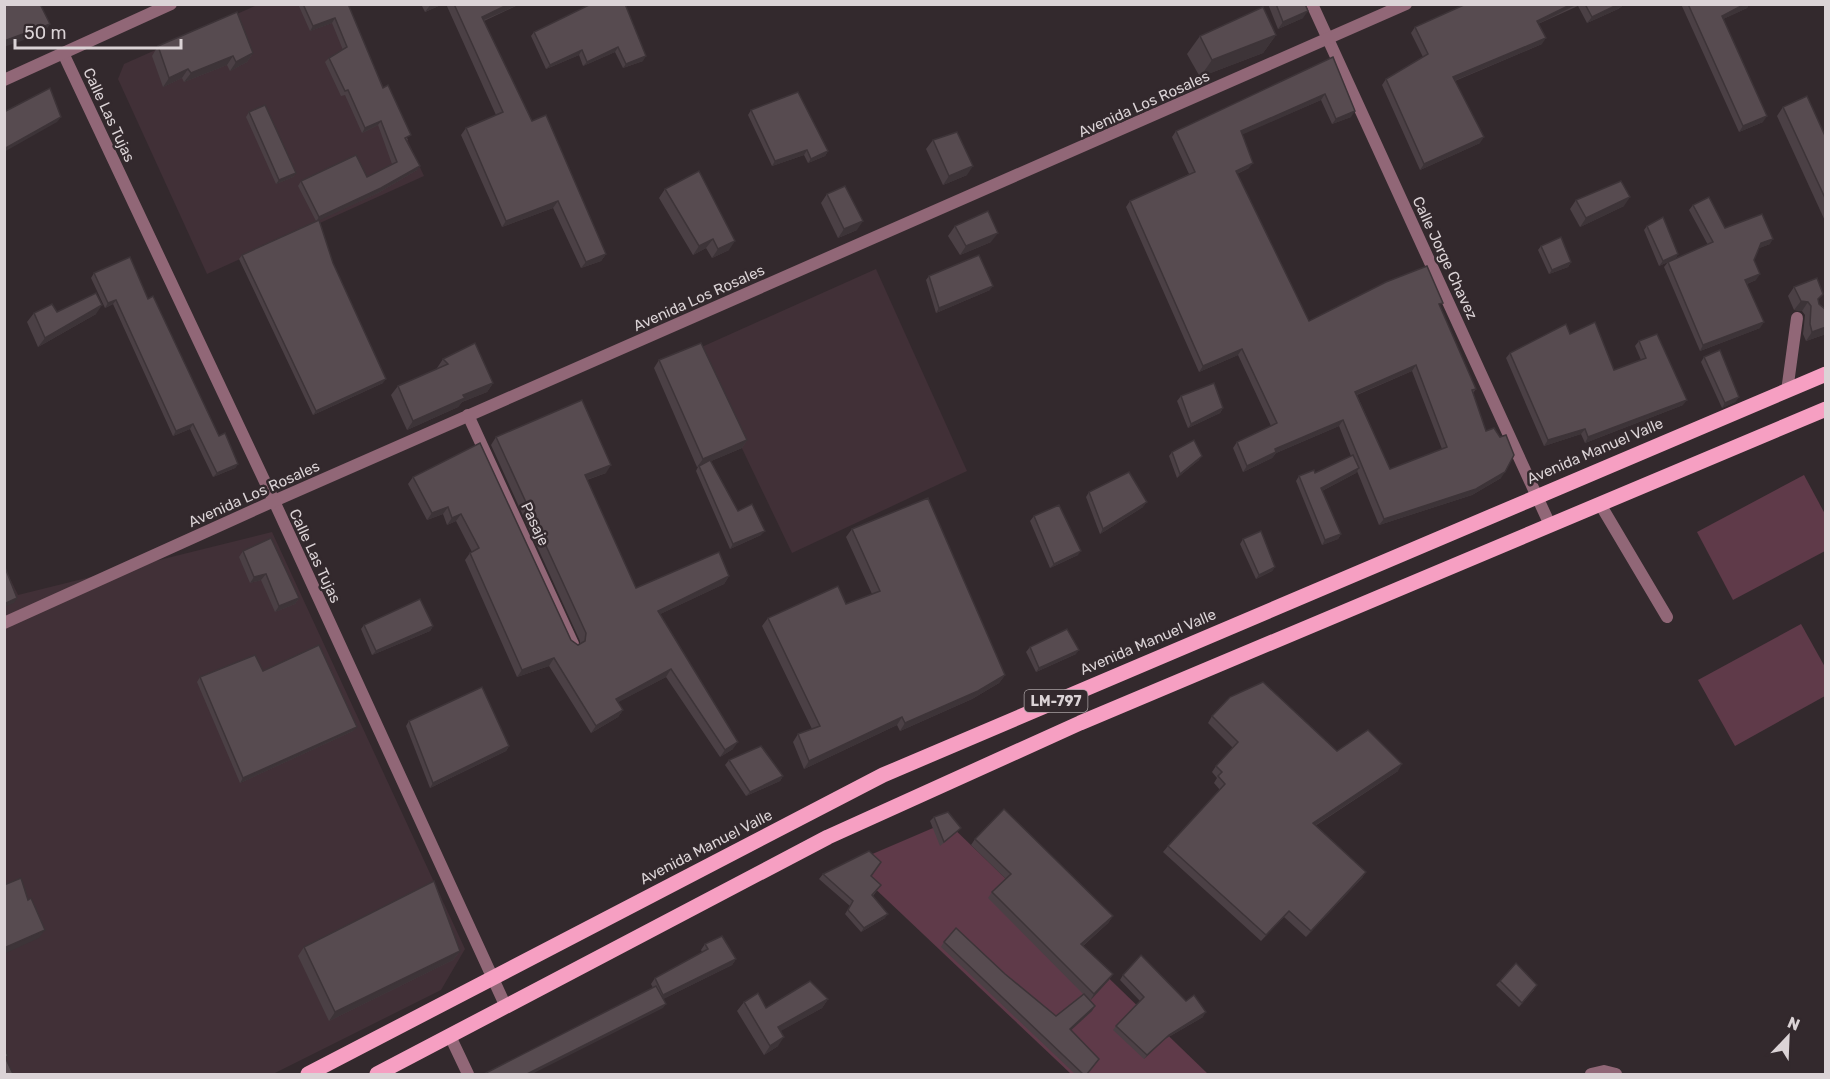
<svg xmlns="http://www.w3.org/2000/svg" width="1830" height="1079" font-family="Rubik,sans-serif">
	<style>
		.built { fill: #413037 }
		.green { fill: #5f3a49 }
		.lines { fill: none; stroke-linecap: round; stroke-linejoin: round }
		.lane { stroke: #916777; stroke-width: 12 }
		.street { stroke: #916777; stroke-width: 12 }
		.primary { stroke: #f69fc2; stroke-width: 15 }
		.wall { fill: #4b4045; fill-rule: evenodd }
		.shaded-wall { fill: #3d3438 }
		.building { fill: #574b50; stroke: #3d3438; stroke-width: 1.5; fill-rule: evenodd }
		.labels { text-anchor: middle; stroke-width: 5; stroke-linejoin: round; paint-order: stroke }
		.shield { fill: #33292d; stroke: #a9a0a3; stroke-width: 1.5 }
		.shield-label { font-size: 14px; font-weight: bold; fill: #dbd3d6 }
		.street-label { font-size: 15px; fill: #dbd3d6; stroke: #33292d }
	</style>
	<rect width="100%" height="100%" fill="#33292d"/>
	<g class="built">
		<path d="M257,5H346L424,176L207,274L118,79L124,64Z"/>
		<path d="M876,269L967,471L792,553L695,350Z"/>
		<path d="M272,532L465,949L441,990L273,1074H5L4,566L18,595Z"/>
	</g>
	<g class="green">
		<path d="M1804,475L1825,514V551L1733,600L1697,532Z"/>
		<path d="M1801,624L1825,667V696L1735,746L1698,680Z"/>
		<path d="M947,822L1208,1074H1071L849,864Z"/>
	</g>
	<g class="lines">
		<g class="lane">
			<path d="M1787,391L1797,318"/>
			<path d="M1600,504L1667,617"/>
		</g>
		<g class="street">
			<path d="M1312,4L1550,525"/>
			<path d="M63,53L274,501L506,1007"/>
			<path d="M4,80L171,4"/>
			<path d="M468,415L573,644"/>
			<path d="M4,623L274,501L1406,4"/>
			<path d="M450,1036L468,1074"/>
			<path d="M1591,1074L1604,1071L1616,1074"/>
		</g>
		<g class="primary">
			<path d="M308,1074L883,775L1826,374"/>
			<path d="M377,1074L828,837L1080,723L1826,409"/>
		</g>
	</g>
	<g class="wall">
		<path d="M298,4H348L383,88L408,140L406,141L417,170L378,193L319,220L333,263L383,383L313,415L239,259L242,255L316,221L298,186L301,181L367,177L392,164L378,125L362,133L345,95L341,96L325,62L329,58L343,50L332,23L310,31Z"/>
		<path d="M421,4H443L425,12Z"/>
		<path d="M446,4H520L484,21L532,121L606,254L601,261L581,268L553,208L502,227L461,135L466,128L496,115Z"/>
		<path d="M591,4L643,61L623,68L615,52L583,66L579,55L546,69L531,36L534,32Z"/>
		<path d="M1268,4H1305L1303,18L1278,29Z"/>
		<path d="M1466,4H1625L1618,9L1587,23L1578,6L1538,24L1542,44L1455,81L1480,143L1420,170L1382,85L1386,79L1423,57L1411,33L1415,27Z"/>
		<path d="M1681,4H1749L1747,8L1723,19L1763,122L1739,132Z"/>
		<path d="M1276,35L1263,53L1200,77L1187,54L1200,36Z"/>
		<path d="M158,46L253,53L247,62L230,71L227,65L184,82L182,78L163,87L152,56Z"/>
		<path d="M1333,57L1351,117L1332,124L1321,100L1242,134L1249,168L1237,174L1309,321L1440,306L1476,389L1473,393L1501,478L1472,495L1379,525L1357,471L1356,473L1322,491L1341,534L1338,539L1322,545L1296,481L1299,476L1315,473L1351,456L1339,426L1276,453L1272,458L1243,472L1233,448L1237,442L1271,426L1238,355L1199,372L1126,207L1130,201L1189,174L1172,137L1176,131ZM1412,371L1442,449L1390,469L1357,395Z"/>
		<path d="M1783,107L1826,138V223L1777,116Z"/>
		<path d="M751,110L828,151L825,156L808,163L804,155L772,166L748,115Z"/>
		<path d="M249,112L296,173L293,177L276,184L246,117Z"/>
		<path d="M933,140L967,175L943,185L926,149Z"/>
		<path d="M665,189L729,250L712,258L706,248L693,255L659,198Z"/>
		<path d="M827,194L857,230L838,238L821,203Z"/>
		<path d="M1576,200L1624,206L1580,227L1570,209Z"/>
		<path d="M1693,205L1725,228L1770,244L1759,248L1754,260L1756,280L1747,284L1760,328L1700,351L1664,267L1668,262L1659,266L1644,230L1647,226L1678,254L1675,259L1708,245L1689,210Z"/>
		<path d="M955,226L991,242L960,255L948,236Z"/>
		<path d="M1541,246L1571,262L1568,267L1549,274L1538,250Z"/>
		<path d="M94,273L148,299L219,436L238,464L235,468L213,477L190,429L173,436L113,304L105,308L91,278Z"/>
		<path d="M929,276L990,290L936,313L926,280Z"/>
		<path d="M1794,287L1818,300L1819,304L1826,310V334L1806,341L1803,334L1805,315L1802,311L1794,310L1788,296Z"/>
		<path d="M57,312L96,314L38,347L27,322L34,313Z"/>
		<path d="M1570,334L1614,370L1641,360L1635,346L1639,341L1683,405L1585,443L1581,434L1544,446L1506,358L1510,353Z"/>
		<path d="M1704,357L1739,397L1735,402L1722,408L1701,362Z"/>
		<path d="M443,359L493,383L487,392L462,402L458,407L407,430L391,395L398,386L438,369L437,368Z"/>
		<path d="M659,360L747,440L742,448L711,461L738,511L761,535L730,549L696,471L698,467H697L654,368Z"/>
		<path d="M1181,396L1223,408L1220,413L1188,428L1177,401Z"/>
		<path d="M496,437L606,473L587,480L636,588L729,576L724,584L660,614L733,749L720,757L666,677L618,702L623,710L618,717L591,733L549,666L517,677L465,560L470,553L472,552L456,521L447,525L443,514L427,520L408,484L413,477L480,443L571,640L578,645L580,644V641L491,445Z"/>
		<path d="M1172,452L1199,460L1177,478L1169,456Z"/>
		<path d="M1089,492L1143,507L1100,534L1086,497Z"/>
		<path d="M1034,516L1078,555L1050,568L1030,521Z"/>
		<path d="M852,529L1005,675L999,683L972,699L900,731L897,725L804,769L793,742L798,734L812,729L762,626L768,618L846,604L872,594L846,537Z"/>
		<path d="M1243,539L1275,567L1272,571L1256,579L1240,544Z"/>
		<path d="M243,551L299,598L295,604L275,612L261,580L250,583L239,557Z"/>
		<path d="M364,625L433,626L430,631L372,655L361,629Z"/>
		<path d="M1030,647L1076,654L1036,672L1026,652Z"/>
		<path d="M263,671L353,731L240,783L197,682L200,677Z"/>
		<path d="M1212,716L1337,751L1398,771L1315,826L1366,872L1362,878L1306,937L1284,917L1261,941L1163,852L1168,846L1220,790L1214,783L1217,778L1212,772L1216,766L1233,748L1208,723Z"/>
		<path d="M409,721L509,746L506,751L430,788L406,726Z"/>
		<path d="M729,760L783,776L780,781L746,796L725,765Z"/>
		<path d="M934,817L957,832L940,846L930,821Z"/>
		<path d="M975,839L1113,916L1108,923L1083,946L1113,974L1109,980L1090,1000L1092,1011L1071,1030L1088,1074H1075L941,947L944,942L1005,974L1056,1016L1083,994L988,898L992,892L1006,879L971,845Z"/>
		<path d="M823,874L881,885L873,896L885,918L861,932L845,914L850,906L819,879Z"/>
		<path d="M705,944L736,959L732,965L663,999V1008L651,984L655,978L702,952L701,950Z"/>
		<path d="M304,947L460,951L453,960L329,1021L298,956Z"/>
		<path d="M1123,975L1186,1001L1203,1017L1165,1039L1144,1059L1113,1030L1116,1026L1140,1001L1120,980Z"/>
		<path d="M1500,981L1534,990L1519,1007L1496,985Z"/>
		<path d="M828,999L822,1008L780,1031L778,1046L764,1055L737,1011L744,1002L766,1008Z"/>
	</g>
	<g class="shaded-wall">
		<path d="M431,4H443L425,12Z"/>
		<path d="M509,4H520L477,23L482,17Z"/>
		<path d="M1572,4H1578L1532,27L1537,21Z"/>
		<path d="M1619,4H1625L1618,9L1587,23L1592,17Z"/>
		<path d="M1745,4H1749L1747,8L1717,22L1722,16Z"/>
		<path d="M1308,11L1303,18L1278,29L1283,22Z"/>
		<path d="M335,18L332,23L310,31L313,26Z"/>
		<path d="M50,24L44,33L4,47V41Z"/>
		<path d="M1276,35L1263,53L1200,77L1212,60Z"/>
		<path d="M1546,38L1542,44L1449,83L1453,77Z"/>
		<path d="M618,47L615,52L583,66L587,62Z"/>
		<path d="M582,50L579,55L546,69L550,65Z"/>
		<path d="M253,53L247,62L230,71L236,62Z"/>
		<path d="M233,56L227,65L184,82L191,73Z"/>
		<path d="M646,56L643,61L623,68L626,64Z"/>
		<path d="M188,69L182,78L163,87L169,78Z"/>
		<path d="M1325,94L1321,100L1237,137L1241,131Z"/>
		<path d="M1355,111L1351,117L1332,124L1336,119Z"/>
		<path d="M1767,116L1763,122L1739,132L1743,126Z"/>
		<path d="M61,117L57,122L4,152V149Z"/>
		<path d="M381,121L378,125L362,133L365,128Z"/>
		<path d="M1484,137L1480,143L1420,170L1424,164Z"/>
		<path d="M807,150L804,155L772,166L775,161Z"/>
		<path d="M828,151L825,156L808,163L811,159Z"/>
		<path d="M1253,163L1249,168L1232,176L1236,171Z"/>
		<path d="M420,166L417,170L378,193L316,222L319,217Z"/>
		<path d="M973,166L967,175L943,185L949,176Z"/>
		<path d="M296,173L293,177L276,184L279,180Z"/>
		<path d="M1630,197L1624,206L1580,227L1586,218Z"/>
		<path d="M558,201L553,208L502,227L506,221Z"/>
		<path d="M863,221L857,230L838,238L844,229Z"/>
		<path d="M998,233L991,242L960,255L966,246Z"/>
		<path d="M713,239L706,248L693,255L699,246Z"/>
		<path d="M1773,239L1770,244L1757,249L1761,243Z"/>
		<path d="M735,241L729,250L712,258L718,249Z"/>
		<path d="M606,254L601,261L581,268L586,262Z"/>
		<path d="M1678,254L1675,259L1659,266L1663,261Z"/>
		<path d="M1571,262L1568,267L1549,274L1552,270Z"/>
		<path d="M1760,274L1756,280L1741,286L1745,280Z"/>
		<path d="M993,286L990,290L936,313L939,308Z"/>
		<path d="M116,300L113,304L105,308L108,303Z"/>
		<path d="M1801,301L1808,302L1802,311L1794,310Z"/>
		<path d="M102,305L96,314L38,347L45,338Z"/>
		<path d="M1764,322L1760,328L1700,351L1703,345Z"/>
		<path d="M1826,327V334L1806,341L1812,332Z"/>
		<path d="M1242,349L1238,355L1199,372L1203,366Z"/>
		<path d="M1416,365L1412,371L1351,397L1355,392Z"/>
		<path d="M386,379L383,383L313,415L316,411Z"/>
		<path d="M493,383L487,392L462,402L458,407L407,430L413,421L463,395Z"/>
		<path d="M1739,397L1735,402L1722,408L1725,403Z"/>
		<path d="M1687,400L1683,405L1585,443L1588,437Z"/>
		<path d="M1223,408L1220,413L1188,428L1191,424Z"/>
		<path d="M1343,420L1339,426L1276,453L1272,458L1243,472L1247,466L1275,449Z"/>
		<path d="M193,424L190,429L173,436L176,431Z"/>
		<path d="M1585,429L1581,434L1544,446L1548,440Z"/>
		<path d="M747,440L742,448L697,467L703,459Z"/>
		<path d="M1202,456L1199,460L1177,478L1180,474Z"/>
		<path d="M238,464L235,468L213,477L217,473Z"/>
		<path d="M611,465L606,473L580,482L585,475Z"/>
		<path d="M1359,468L1356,473L1318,493L1321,488Z"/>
		<path d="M1505,472L1501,478L1472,495L1379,525L1384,519Z"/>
		<path d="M1147,502L1143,507L1100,534L1103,529Z"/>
		<path d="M448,507L443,514L427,520L432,513Z"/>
		<path d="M461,514L456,521L447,525L452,518Z"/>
		<path d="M765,531L761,535L730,549L733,544Z"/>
		<path d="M1341,534L1338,539L1322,545L1325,540Z"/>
		<path d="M1081,551L1078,555L1050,568L1054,564Z"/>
		<path d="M1275,567L1272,571L1256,579L1259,575Z"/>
		<path d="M266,574L261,580L250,583L254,577Z"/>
		<path d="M729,576L724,584L652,618L658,611Z"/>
		<path d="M17,598L14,603L4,607V604Z"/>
		<path d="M299,598L295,604L275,612L279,606Z"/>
		<path d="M433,626L430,631L372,655L376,651Z"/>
		<path d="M1079,650L1076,654L1036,672L1039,668Z"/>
		<path d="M554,658L549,666L517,677L522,670Z"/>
		<path d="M671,669L666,677L611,706L616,699Z"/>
		<path d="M1005,675L999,683L972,699L900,731L905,723Z"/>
		<path d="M623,710L618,717L591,733L596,726Z"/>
		<path d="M902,717L897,725L804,769L809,761Z"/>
		<path d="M357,727L353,731L240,783L243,778Z"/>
		<path d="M738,742L733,749L720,757L725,750Z"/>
		<path d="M509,746L506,751L430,788L433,783Z"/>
		<path d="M1402,764L1398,771L1308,830L1313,823Z"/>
		<path d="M783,776L780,781L746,796L750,792Z"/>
		<path d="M1366,872L1362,878L1306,937L1311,931Z"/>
		<path d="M888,914L885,918L861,932L864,928Z"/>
		<path d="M1113,916L1108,923L1077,951L1081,944Z"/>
		<path d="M45,930L39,938L4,954V948Z"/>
		<path d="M460,951L453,960L329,1021L335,1012Z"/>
		<path d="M736,959L732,965L659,1001L663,995Z"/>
		<path d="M1113,974L1109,980L1090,1001L1094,994Z"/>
		<path d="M828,999L822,1008L772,1036L778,1027Z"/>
		<path d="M666,1004L663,1008L532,1074H527Z"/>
		<path d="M1095,1006L1092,1011L1067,1034L1070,1029Z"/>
		<path d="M1206,1012L1203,1017L1165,1039L1144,1059L1147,1055L1169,1035Z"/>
		<path d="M784,1037L778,1046L764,1055L770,1046Z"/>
	</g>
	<g class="building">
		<path d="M4,4H40L50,24L4,41Z"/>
		<path d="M303,4H348L383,88L388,85L411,135L405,138L420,166L381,188L319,217L301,181L356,155L367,177L397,162L381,121L365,128L348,90L345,91L329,58L347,47L335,18L313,26Z"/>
		<path d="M454,4H509L482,17L532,121L546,115L606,254L586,262L558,201L506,221L466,128L503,112Z"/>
		<path d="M591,4H625L646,56L626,64L618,47L587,62L582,50L550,65L534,32Z"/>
		<path d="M1276,4H1305L1308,11L1283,22Z"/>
		<path d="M1466,4H1572L1537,21L1546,38L1453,77L1484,137L1424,164L1386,79L1428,54L1415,27Z"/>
		<path d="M1585,4H1619L1592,17Z"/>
		<path d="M1688,4H1745L1722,16L1767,116L1743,126Z"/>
		<path d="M1263,7L1276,35L1212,60L1200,36Z"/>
		<path d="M237,12L253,53L236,62L233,56L191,73L188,69L169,78L158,46Z"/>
		<path d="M1333,57L1355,111L1336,119L1325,94L1241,131L1253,163L1236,171L1309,321L1386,282L1427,266L1443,303L1439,304L1476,389L1472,390L1486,431L1494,428L1500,437L1506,435L1514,455L1505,472L1476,489L1384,519L1343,420L1275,449L1276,452L1247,466L1237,442L1277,423L1242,349L1203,366L1130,201L1195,172L1176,131ZM1416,365L1447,447L1390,469L1355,392Z"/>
		<path d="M50,88L61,117L4,149V112Z"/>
		<path d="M798,92L828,151L811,159L807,150L775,161L751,110Z"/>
		<path d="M1807,96L1826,138V200L1783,107Z"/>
		<path d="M265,105L296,173L279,180L249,112Z"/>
		<path d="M957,132L973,166L949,176L933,140Z"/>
		<path d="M699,171L735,241L718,249L713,239L699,246L665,189Z"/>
		<path d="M1621,181L1630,197L1586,218L1576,200Z"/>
		<path d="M845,186L863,221L844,229L827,194Z"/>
		<path d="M1709,197L1725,228L1762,214L1773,239L1761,243L1754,260L1760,274L1745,280L1764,322L1703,345L1668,262L1713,242L1693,205Z"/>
		<path d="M988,211L998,233L966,246L955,226Z"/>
		<path d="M1663,217L1678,254L1663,261L1647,226Z"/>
		<path d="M319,220L333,263L386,379L316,411L242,255Z"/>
		<path d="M1561,237L1571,262L1552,270L1541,246Z"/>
		<path d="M979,255L993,286L939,308L929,276Z"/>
		<path d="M130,257L148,299L153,296L219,436L225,433L238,464L217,473L193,424L176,431L116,300L108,303L94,273Z"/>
		<path d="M1817,278L1823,294L1818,299L1819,304L1826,310V327L1812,332L1810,324L1811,306L1808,302L1801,301L1794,287Z"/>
		<path d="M96,293L102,305L45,338L34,313L52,304L57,312Z"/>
		<path d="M1595,322L1614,370L1646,358L1639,341L1657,334L1687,400L1588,437L1585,429L1548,440L1510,353L1566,324L1570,334Z"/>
		<path d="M475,343L493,383L463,395L465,398L413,421L398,386L448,364L443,359Z"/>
		<path d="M701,343L747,440L703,459L659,360Z"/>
		<path d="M1720,350L1739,397L1725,403L1704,357Z"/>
		<path d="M1214,383L1223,408L1191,424L1181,396Z"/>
		<path d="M582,400L611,465L585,475L636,588L719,552L729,576L658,611L738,742L725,750L671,669L616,699L623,710L596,726L554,658L522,670L470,553L479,548L461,514L452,518L448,507L432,513L413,477L480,443L571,640L578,645L585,641L586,633L496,437Z"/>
		<path d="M1194,440L1202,456L1180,474L1172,452Z"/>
		<path d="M1353,455L1359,468L1321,488L1341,534L1325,540L1299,476L1314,470L1315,473Z"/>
		<path d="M710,460L738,511L752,504L765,531L733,544L699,466Z"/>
		<path d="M1129,472L1147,502L1103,529L1089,492Z"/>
		<path d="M928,498L1005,675L978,691L905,723L902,717L809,761L798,734L820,726L768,618L838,586L846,604L880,591L852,529Z"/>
		<path d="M1059,505L1081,551L1054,564L1034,516Z"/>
		<path d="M1261,531L1275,567L1259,575L1243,539Z"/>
		<path d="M271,538L299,598L279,606L266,574L254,577L243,551Z"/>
		<path d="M4,565L17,598L4,604Z"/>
		<path d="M420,599L433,626L376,651L364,625Z"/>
		<path d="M1067,629L1079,650L1039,668L1030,647Z"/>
		<path d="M319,645L357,727L243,778L200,677L255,655L263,671Z"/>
		<path d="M1263,682L1337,751L1368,730L1402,764L1313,823L1366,872L1311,931L1289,911L1266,935L1168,846L1225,784L1218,776L1222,772L1216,766L1238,742L1212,716L1230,697Z"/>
		<path d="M482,687L509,746L433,783L409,721Z"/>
		<path d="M761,746L783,776L750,792L729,760Z"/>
		<path d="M1004,809L1113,916L1081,944L1113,974L1094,994L992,892L1011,874L975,839Z"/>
		<path d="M948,812L961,828L944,842L934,817Z"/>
		<path d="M869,851L881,862L871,876L881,885L872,895L888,914L864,928L848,910L853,901L823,874Z"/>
		<path d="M21,878L28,900L31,898L45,930L4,948V885Z"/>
		<path d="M434,881L460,951L335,1012L304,947Z"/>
		<path d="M956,928L1005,974L1056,1016L1084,994L1095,1006L1070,1029L1099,1059L1087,1074H1083L944,942Z"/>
		<path d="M722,936L736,959L663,995L655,978L708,949L705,944Z"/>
		<path d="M1141,955L1186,1001L1194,995L1206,1012L1169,1035L1147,1055L1116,1026L1144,997L1123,975Z"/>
		<path d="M1516,963L1537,985L1522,1003L1500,981Z"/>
		<path d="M810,981L828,999L778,1027L784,1037L770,1046L744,1002L758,993L766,1008Z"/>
		<path d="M656,986L666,1004L527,1074H484Z"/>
		<path d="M4,1047L8,1056L5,1057L13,1074H4Z"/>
	</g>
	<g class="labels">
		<rect class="shield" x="1024.5" y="690" width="63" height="22" rx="4.5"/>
		<g class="shield-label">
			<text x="1056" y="706">LM-797</text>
		</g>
		<g class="street-label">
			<text transform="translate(1144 104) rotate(-24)" y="5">Avenida Los Rosales</text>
			<text transform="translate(109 115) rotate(65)" y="5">Calle Las Tujas</text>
			<text transform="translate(1445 258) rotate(65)" y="5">Calle Jorge Chavez</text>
			<text transform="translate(699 298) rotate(-24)" y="5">Avenida Los Rosales</text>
			<text transform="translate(1595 451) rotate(-23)" y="5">Avenida Manuel Valle</text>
			<text transform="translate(254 494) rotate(-24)" y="5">Avenida Los Rosales</text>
			<text transform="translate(535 524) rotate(65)" y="5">Pasaje</text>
			<text transform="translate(315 556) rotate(65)" y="5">Calle Las Tujas</text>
			<text transform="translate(1148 642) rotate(-23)" y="5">Avenida Manuel Valle</text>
			<text transform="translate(706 847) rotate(-27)" y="5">Avenida Manuel Valle</text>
		</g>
	</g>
	<rect width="1830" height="1079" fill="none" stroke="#dbd3d6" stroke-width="12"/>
	<g transform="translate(1788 1037) rotate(23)" stroke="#33292d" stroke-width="4.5" paint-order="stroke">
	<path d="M0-4.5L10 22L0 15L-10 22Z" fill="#dbd3d6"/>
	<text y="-9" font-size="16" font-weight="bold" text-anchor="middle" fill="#dbd3d6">N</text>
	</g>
	<path d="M15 39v9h166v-9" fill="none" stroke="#dbd3d6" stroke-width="3"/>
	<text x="24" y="39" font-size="18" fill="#dbd3d6" stroke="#33292d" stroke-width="4.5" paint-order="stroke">50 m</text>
</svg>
